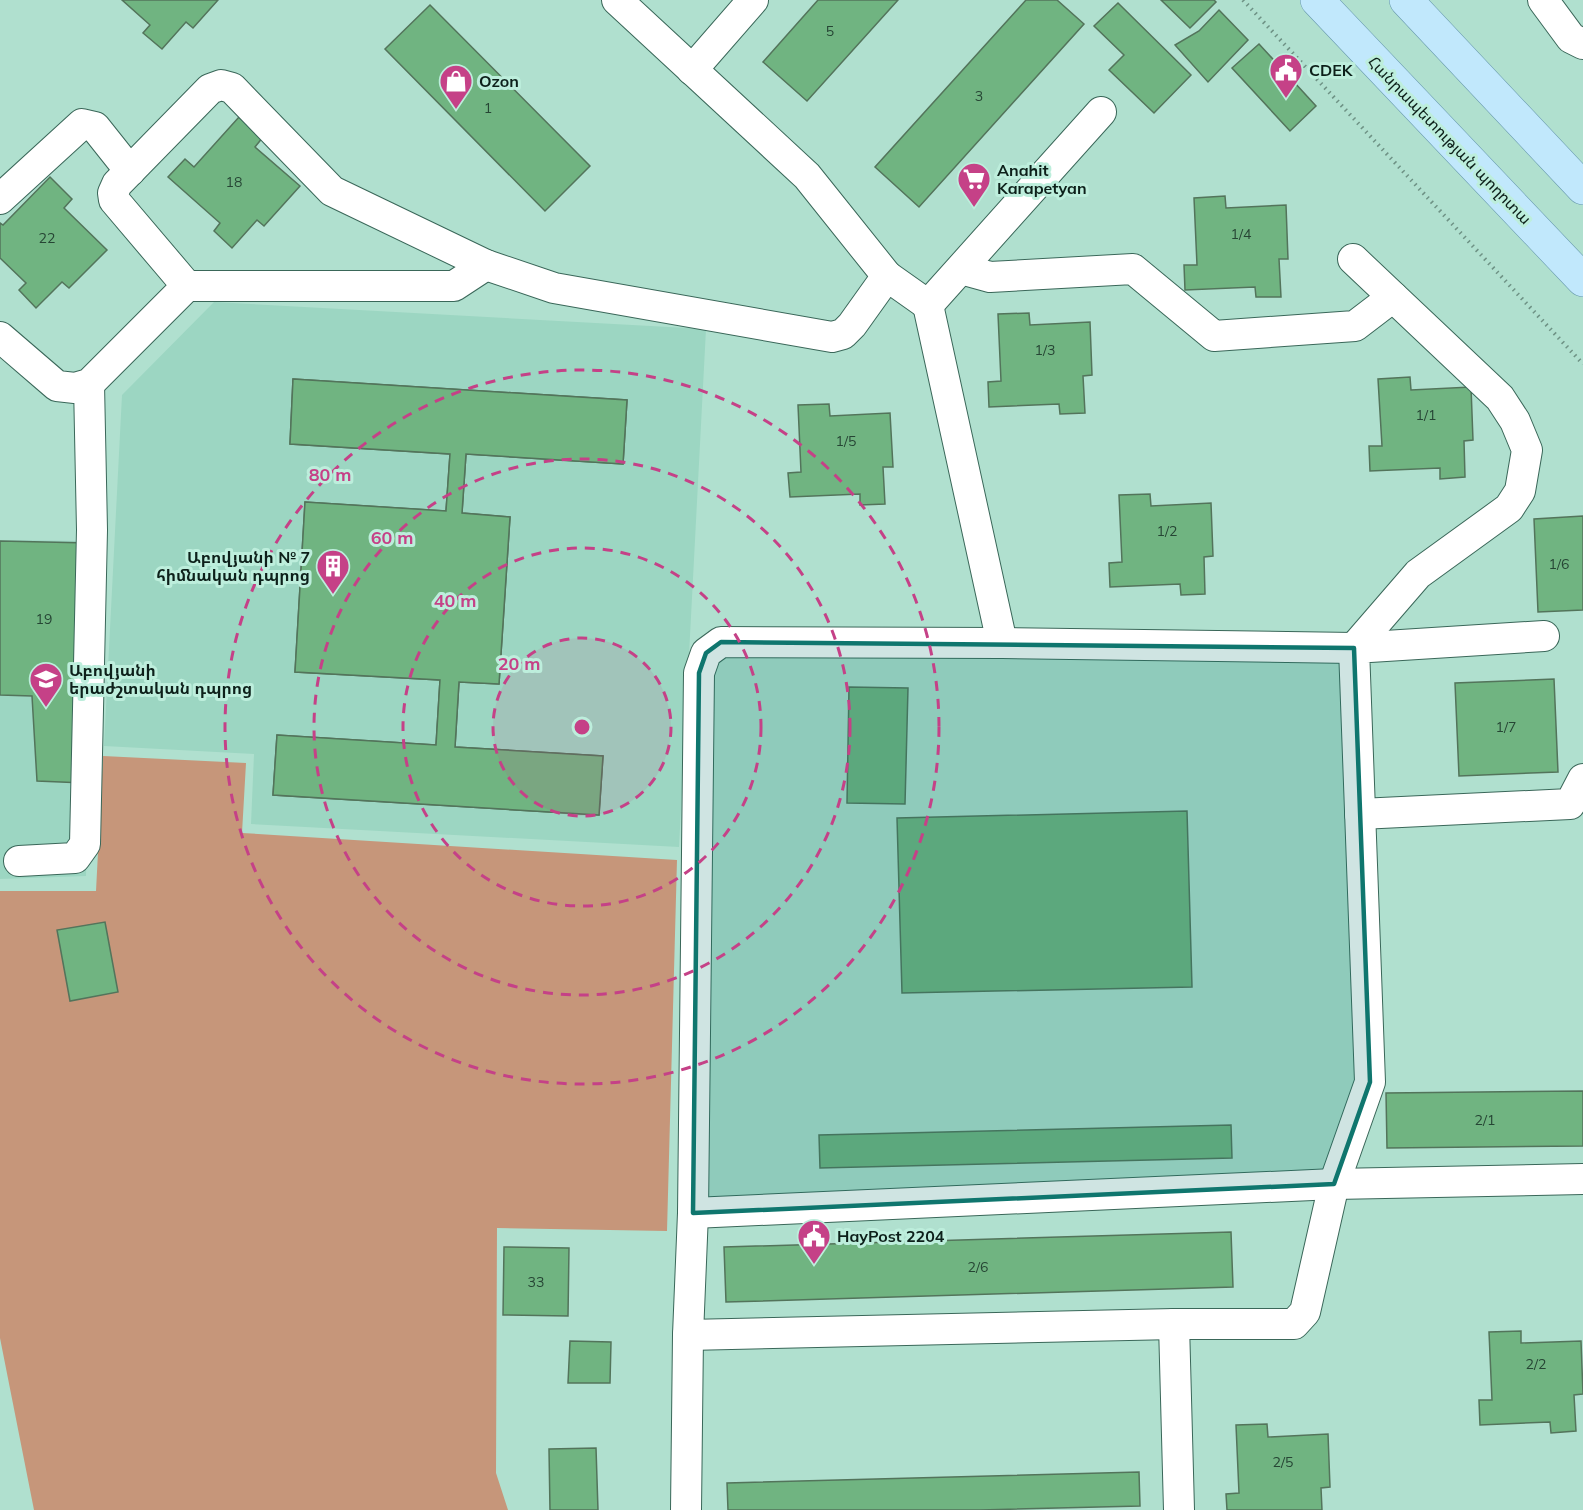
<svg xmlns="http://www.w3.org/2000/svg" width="1583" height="1510" font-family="Mulish,'Noto Sans Armenian',sans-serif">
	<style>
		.built { fill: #9cd6c2 }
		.green { fill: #c6967a }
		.building { fill: #70b481; stroke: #53745b; stroke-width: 1.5; fill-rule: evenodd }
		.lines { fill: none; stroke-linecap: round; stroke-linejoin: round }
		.minor-casing { stroke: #3a6759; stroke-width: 32 }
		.major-casing { stroke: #6798ac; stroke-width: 34 }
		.path { stroke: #6e9285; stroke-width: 4; stroke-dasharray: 1.5 4.5; stroke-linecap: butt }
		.minor { stroke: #fff; stroke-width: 30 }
		.major { stroke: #c1e8fc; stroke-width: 33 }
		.marked { fill: #0f766e; fill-opacity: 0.2; stroke: #0f766e; stroke-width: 4.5; stroke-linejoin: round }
		.ring { fill: none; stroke: #c54187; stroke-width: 3; stroke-dasharray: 10 8 }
		.labels { text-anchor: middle; stroke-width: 6; stroke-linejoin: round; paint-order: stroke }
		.number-label { font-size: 14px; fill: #264534 }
		.poi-label { font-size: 16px; font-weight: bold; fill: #0d201a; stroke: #bdeedc; text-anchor: start }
		.street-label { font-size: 16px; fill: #0d201a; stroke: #bdeedc }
		.centre { fill: #c54187; stroke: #bdeedc; stroke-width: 3 }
		.ring-label { font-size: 18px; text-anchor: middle; font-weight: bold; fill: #c54187; stroke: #bdeedc; stroke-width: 6; stroke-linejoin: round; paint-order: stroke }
	</style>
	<rect width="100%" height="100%" fill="#b0e0cf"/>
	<g class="built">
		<path d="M214,302L706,329L679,847L251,824L254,754L104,746L122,395Z"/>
		<path d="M0,540L96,541L86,876L0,879Z"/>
	</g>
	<path class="green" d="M103,756L246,763L242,833L677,860L667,1231L497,1228L496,1473L508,1510H34L0,1338V891H96Z"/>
	<g class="building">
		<path d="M122,0H218L193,28L186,22L162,49L143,33L150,25Z"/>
		<path d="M818,0H898L807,101L763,62Z"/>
		<path d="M1026,0H1057L1084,24L919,207L875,167Z"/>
		<path d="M1161,0H1214L1216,2L1190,28Z"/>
		<path d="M1118,3L1191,75L1154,113L1109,70L1124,55L1094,26Z"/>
		<path d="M430,5L590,166L545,211L385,49Z"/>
		<path d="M1219,10L1248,40L1208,82L1175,45L1199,31Z"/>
		<path d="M1259,44L1316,106L1290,131L1232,68Z"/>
		<path d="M239,117L263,137L255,147L300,186L264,226L257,220L232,248L214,231L220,223L168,177L185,159L194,167Z"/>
		<path d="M50,177L72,199L64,208L107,250L69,288L62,282L36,308L19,290L26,283L0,258V223L3,225Z"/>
		<path d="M1225,196L1226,208L1286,205L1288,259H1279L1281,297H1256L1255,287L1185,290L1184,265H1197L1194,198Z"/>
		<path d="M1029,313L1030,325L1090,322L1092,375L1083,376L1085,413L1060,414L1059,404L989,407L988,382L1001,381L998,314Z"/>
		<path d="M1410,377L1411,390L1471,387L1473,440L1464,441L1465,477L1440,479V468L1370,471L1369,446H1382L1378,379Z"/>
		<path d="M293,379L627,400L623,464L466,454L462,513L510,517L499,684L459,682L455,747L603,756L599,815L273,795L277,735L436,745L440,680L295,672L305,502L446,511L450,454L290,444ZM369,570L444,575L441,620L366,615Z"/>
		<path d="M293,379L627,400L623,464L466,454L462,513L510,517L499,684L459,682L455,747L603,756L599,815L273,795L277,735L436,745L440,680L295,672L305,502L446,511L450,454L290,444Z"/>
		<path d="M829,404L830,416L890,413L893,467H883L885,504L860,505V494L790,497L788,473L801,472L798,405Z"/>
		<path d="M1150,494L1151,506L1211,503L1213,556L1204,557L1205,594L1181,595L1180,584L1110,587L1109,563L1122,562L1119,495Z"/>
		<path d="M1583,516V610L1538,612L1534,519Z"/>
		<path d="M0,541L89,543L84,783L37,781L32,696L0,695Z"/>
		<path d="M1554,679L1558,772L1459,776L1455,683Z"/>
		<path d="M849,687L908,688L905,804L847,803Z"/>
		<path d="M1187,811L1192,987L902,993L897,818Z"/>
		<path d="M105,922L118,992L70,1001L57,930Z"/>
		<path d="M1583,1091V1146L1387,1148L1386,1093Z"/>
		<path d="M1231,1125L1232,1158L820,1168L819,1135Z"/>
		<path d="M1231,1232L1233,1287L726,1302L724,1247Z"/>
		<path d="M504,1247L569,1248L568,1316L503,1315Z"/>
		<path d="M1521,1331V1343L1581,1341L1583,1394L1574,1395L1576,1431L1551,1433L1550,1422L1480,1425L1479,1400H1492L1489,1332Z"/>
		<path d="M570,1341L611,1342L610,1383H568Z"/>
		<path d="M1267,1424L1268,1437L1328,1434L1330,1487L1321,1488L1322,1510H1227L1226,1494L1239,1493L1236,1425Z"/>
		<path d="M596,1448L598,1510H550L549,1449Z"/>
		<path d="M1139,1472L1140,1506L980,1510H728L727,1483Z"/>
	</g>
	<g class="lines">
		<defs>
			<g id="minor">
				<path d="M617,0L807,176L887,276"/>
				<path d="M1543,0L1571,38L1583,44"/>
				<path d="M692,70L753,0"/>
				<path d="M0,199L82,124L95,127L130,171"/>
				<path d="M961,269L990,277L1133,269L1214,336L1355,326L1393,297"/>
				<path d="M187,286H454L486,265"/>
				<path d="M928,305L1002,643"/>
				<path d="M0,337L57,386L75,388L89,384L187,286L114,200L113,193L117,184L210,89L221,85L232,88L332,191L486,265L554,288L832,337L843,334L852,325L887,276L928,305L1101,112"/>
				<path d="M1360,814L1570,804L1583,779"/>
				<path d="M19,861L75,858L85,844L92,530L89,384"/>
				<path d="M693,1213L1334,1184L1583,1179"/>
				<path d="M1174,1324L1179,1510"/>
				<path d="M688,1335L1174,1324H1294L1305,1312L1334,1184L1370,1082L1354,648L1544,636"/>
				<path d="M686,1510L688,1335L693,1213L699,673L706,653L721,642L1002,643L1354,648L1418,574L1509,508L1520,491L1527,450L1515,421L1500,398L1353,259"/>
			</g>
			<g id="major">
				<path d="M1317,0L1583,280"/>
				<path d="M1406,0L1583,188"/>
			</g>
		</defs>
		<use href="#minor" class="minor-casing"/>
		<use href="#major" class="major-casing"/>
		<path class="path" d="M1243,0L1583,364"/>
		<use href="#minor" class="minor"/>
		<use href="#major" class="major"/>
	</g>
	<path class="marked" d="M721,642L1354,648L1370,1082L1334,1184L693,1213L699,673L706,653Z"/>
	<circle cx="582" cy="727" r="89" fill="#c54187" fill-opacity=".12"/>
	<g class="ring">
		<circle cx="582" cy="727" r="89"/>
		<circle cx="582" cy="727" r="179"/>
		<circle cx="582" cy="727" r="268"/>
		<circle cx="582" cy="727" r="357"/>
	</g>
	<defs>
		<symbol id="civic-pin" viewBox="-11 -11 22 30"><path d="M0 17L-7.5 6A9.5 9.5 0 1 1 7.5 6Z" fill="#c54187" stroke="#bdeedc"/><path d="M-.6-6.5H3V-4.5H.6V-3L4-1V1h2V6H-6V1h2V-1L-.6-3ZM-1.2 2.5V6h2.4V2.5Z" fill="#fff"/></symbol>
		<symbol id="shop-pin" viewBox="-11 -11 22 30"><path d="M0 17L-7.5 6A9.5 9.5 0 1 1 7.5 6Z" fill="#c54187" stroke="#bdeedc"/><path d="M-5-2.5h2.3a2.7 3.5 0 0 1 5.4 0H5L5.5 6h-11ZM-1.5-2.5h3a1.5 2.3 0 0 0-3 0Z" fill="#fff"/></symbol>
		<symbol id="supermarket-pin" viewBox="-11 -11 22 30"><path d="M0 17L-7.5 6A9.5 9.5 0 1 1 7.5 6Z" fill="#c54187" stroke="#bdeedc"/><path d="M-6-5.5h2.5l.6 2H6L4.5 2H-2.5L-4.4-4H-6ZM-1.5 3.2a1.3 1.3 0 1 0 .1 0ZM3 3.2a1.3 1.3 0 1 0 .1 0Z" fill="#fff"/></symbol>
		<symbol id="building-pin" viewBox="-11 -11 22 30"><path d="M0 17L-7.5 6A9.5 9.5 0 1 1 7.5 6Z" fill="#c54187" stroke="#bdeedc"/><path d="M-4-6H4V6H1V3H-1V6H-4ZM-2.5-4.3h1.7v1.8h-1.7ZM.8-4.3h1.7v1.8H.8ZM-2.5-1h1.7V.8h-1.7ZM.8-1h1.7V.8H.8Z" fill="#fff"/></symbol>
		<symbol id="school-pin" viewBox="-11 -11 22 30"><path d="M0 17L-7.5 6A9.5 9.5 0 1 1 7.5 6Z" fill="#c54187" stroke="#bdeedc"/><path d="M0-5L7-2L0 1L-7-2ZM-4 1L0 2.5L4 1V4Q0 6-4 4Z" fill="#fff"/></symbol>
	</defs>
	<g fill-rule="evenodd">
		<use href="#civic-pin" x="1267" y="51" width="38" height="52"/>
		<use href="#shop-pin" x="437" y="62" width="38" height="52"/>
		<use href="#supermarket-pin" x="955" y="160" width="38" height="52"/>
		<use href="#building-pin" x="314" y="547" width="38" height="52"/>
		<use href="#school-pin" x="27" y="660" width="38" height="52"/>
		<use href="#civic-pin" x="795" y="1217" width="38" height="52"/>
	</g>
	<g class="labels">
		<g class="number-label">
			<text x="830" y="36">5</text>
			<text x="979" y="101">3</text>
			<text x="488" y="113">1</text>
			<text x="234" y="187">18</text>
			<text x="1241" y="239">1/4</text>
			<text x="47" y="243">22</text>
			<text x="1045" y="355">1/3</text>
			<text x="1426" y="420">1/1</text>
			<text x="846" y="446">1/5</text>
			<text x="1167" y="536">1/2</text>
			<text x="1559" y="569">1/6</text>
			<text x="44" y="624">19</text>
			<text x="1506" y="732">1/7</text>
			<text x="1485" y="1125">2/1</text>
			<text x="978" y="1272">2/6</text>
			<text x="536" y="1287">33</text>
			<text x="1536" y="1369">2/2</text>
			<text x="1283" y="1467">2/5</text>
		</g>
		<g class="poi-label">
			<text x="1309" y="76">CDEK</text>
			<text x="479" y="87">Ozon</text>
			<text x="997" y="176">Anahit<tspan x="997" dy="18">Karapetyan</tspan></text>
			<text x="310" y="563" text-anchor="end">Աբովյանի № 7<tspan x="310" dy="18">հիմնական դպրոց</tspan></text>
			<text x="69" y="676">Աբովյանի<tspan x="69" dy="18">երաժշտական դպրոց</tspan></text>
			<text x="837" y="1242">HayPost 2204</text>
		</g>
		<g class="street-label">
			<text transform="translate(1450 140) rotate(46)" y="6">Հանրապետության պողոտա</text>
		</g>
	</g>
	<circle cx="582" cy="727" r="9" class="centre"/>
	<g class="ring-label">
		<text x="330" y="481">80 m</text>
		<text x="392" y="544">60 m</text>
		<text x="455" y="607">40 m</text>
		<text x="519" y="670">20 m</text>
	</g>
</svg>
